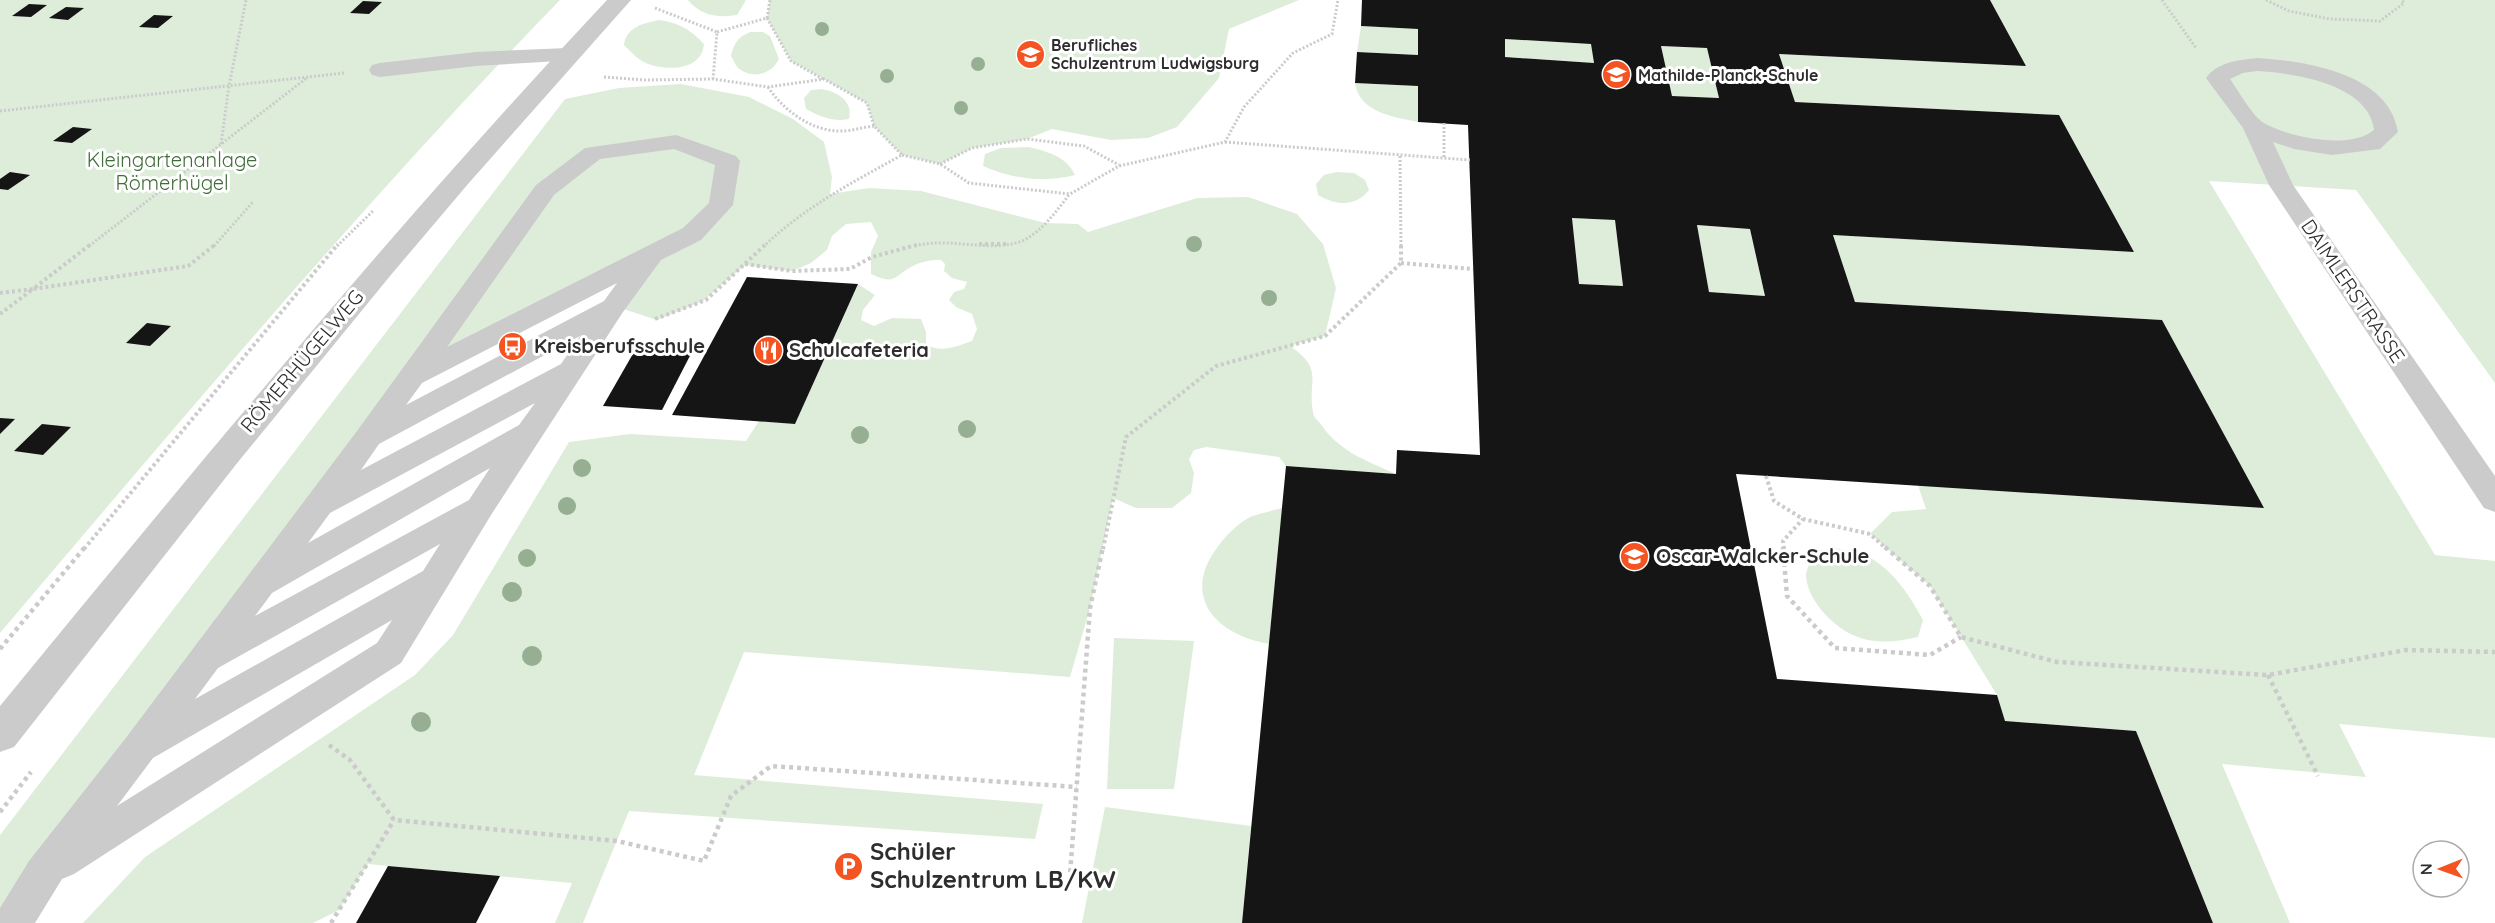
<svg xmlns="http://www.w3.org/2000/svg" width="2495" height="923" font-family="Quicksand,sans-serif">
	<style>
		.green { fill: #deedda }
		.building { fill: #151515; fill-rule: evenodd }
		.lines { fill: none; stroke-linecap: round; stroke-linejoin: round }
		.path-far2 { stroke: #cbcbcb; stroke-width: 3; stroke-dasharray: 2 2; stroke-linecap: butt }
		.path-far1 { stroke: #cbcbcb; stroke-width: 4; stroke-dasharray: 3 3; stroke-linecap: butt }
		.path { stroke: #cbcbcb; stroke-width: 4.5; stroke-dasharray: 4 4; stroke-linecap: butt }
		.service { fill: #cbcbcb; fill-rule: evenodd }
		.minor { fill: #cbcbcb; fill-rule: evenodd }
		.tree { fill: #96af92 }
		.labels { text-anchor: middle; stroke-width: 6; stroke-linejoin: round; paint-order: stroke }
		.far-poi-label { font-size: 16px; font-weight: bold; fill: #2e2e2e; stroke: #fff; text-anchor: start }
		.park-label { font-size: 20px; fill: #406d38; stroke: #fff }
		.street-label { font-size: 20px; fill: #2e2e2e; stroke: #fff }
		.poi-label { font-size: 20px; font-weight: bold; fill: #2e2e2e; stroke: #fff; text-anchor: start }
		.near-poi-label { font-size: 24px; font-weight: bold; fill: #2e2e2e; stroke: #fff; text-anchor: start }
	</style>
	<rect width="100%" height="100%" fill="#fff"/>
	<g class="green">
		<path d="M0,0H560C364,202 182,419 0,633Z"/>
		<path d="M688,0H746L737,15C718,18 701,16 688,0Z"/>
		<path d="M770,0H1299L1229,29L1219,78L1177,127L1148,138L1111,140L1052,129L1027,139L972,148L940,164L902,155L874,126L867,103L791,61L767,18Z"/>
		<path d="M1990,0H2495V383L2356,190L2209,181L2435,555L2495,561V738L2339,724L2366,777L2222,764L2290,923H2213L2136,731L2005,721L1997,695L1930,586L1870,534L1892,512L1926,509L1918,485L2263,508L2162,320L1855,302L1833,235L2134,252L2059,115L1795,102L1779,54L2026,66Z"/>
		<path d="M659,20C679,23 690,29 704,44C702,69 672,71 651,65C640,62 632,53 624,45C626,27 644,23 659,20Z"/>
		<path d="M1361,26L1418,29V55L1357,52Z"/>
		<path d="M750,32H763L770,36L779,59C772,74 752,80 738,68C735,65 733,59 731,56C734,43 738,37 750,32Z"/>
		<path d="M1505,39L1591,44L1594,63L1505,57Z"/>
		<path d="M1661,46L1707,48L1719,98L1672,96Z"/>
		<path d="M1355,83L1418,86V122C1393,117 1359,112 1355,83Z"/>
		<path d="M681,84L749,97L793,119L824,142L832,177L830,194L869,188L921,191L1045,223L1078,224L1088,232L1197,198L1248,197L1297,214L1323,244L1336,288L1325,336L1290,346C1325,370 1307,380 1313,412C1313,416 1317,420 1320,423C1338,451 1367,461 1396,474L1286,466L1279,457L1206,447L1194,450L1189,459L1194,473L1191,493L1172,508H1136L1113,498L1090,608L1070,677L744,652L694,775L1043,804L1035,839L629,811L583,923H555L572,883L368,864L339,910L313,923H83L145,857L415,675L453,635L569,442L630,434L746,441L759,421L795,424L858,284L875,295L863,310L861,320L874,326L892,318L921,319L926,332V344C940,354 957,346 972,341L977,329L972,314L956,307L949,300L954,292L964,289L967,282L952,278L944,271L945,264L941,260C932,260 922,261 913,266C893,276 897,286 871,274V252L878,236L871,222L846,224L832,236L827,250L811,263L792,271L745,265L703,301L657,320L614,306L652,254L413,376L0,923V835L565,99L619,88Z"/>
		<path d="M822,89C838,92 853,101 849,119C832,122 821,117 806,109L804,98L811,90Z"/>
		<path d="M1029,147C1048,152 1066,156 1075,175C1045,183 1011,179 983,166L985,154L1001,148Z"/>
		<path d="M1337,172L1354,173L1365,180L1369,190C1355,207 1337,206 1318,195L1316,184L1324,175Z"/>
		<path d="M1572,218L1615,220L1623,286L1579,284Z"/>
		<path d="M1697,225L1750,229L1765,296L1709,292Z"/>
		<path d="M1282,508L1269,644C1214,634 1180,595 1219,545C1227,534 1239,523 1250,517C1260,513 1272,511 1282,508Z"/>
		<path d="M1835,548C1843,550 1854,550 1863,554C1891,567 1909,594 1923,620L1918,637C1899,641 1878,645 1858,637C1835,629 1808,602 1806,576C1806,570 1811,560 1813,554Z"/>
		<path d="M1114,638L1194,641L1174,789H1107Z"/>
		<path d="M1105,807L1251,826L1242,923H1082Z"/>
	</g>
	<g class="building">
		<path d="M1362,0H1990L2026,66L1779,54L1795,102L2059,115L2134,252L1833,235L1855,302L2162,320L2264,508L1736,474L1777,679L1997,695L2005,721L2136,731L2213,923H1242L1286,466L1396,474L1397,450L1480,455L1468,125L1418,122V86L1355,83L1357,52L1418,55V29L1361,26ZM1505,39L1591,44L1594,63L1505,57ZM1661,46L1707,48L1719,98L1672,96ZM1572,218L1615,220L1623,286L1579,284ZM1697,225L1750,229L1765,296L1709,292Z"/>
		<path d="M363,1L382,2L369,14L350,13Z"/>
		<path d="M29,4L47,5L31,17L12,16Z"/>
		<path d="M66,7L84,8L68,20L49,18Z"/>
		<path d="M154,15L173,16L158,28L139,27Z"/>
		<path d="M73,127L92,129L72,143L53,141Z"/>
		<path d="M10,172L30,175L8,190L0,189V179Z"/>
		<path d="M747,277L858,284L795,424L672,415Z"/>
		<path d="M147,323L171,326L150,346L126,343Z"/>
		<path d="M638,345L694,348L662,410L603,406Z"/>
		<path d="M0,418L15,419L0,434Z"/>
		<path d="M42,424L71,427L43,455L14,451Z"/>
		<path d="M388,866L500,876L476,923H356Z"/>
	</g>
	<g class="lines">
		<g class="path-far2">
			<path d="M2162,0L2196,48"/>
			<path d="M2266,0L2289,11L2330,19L2380,21L2404,3L2402,0"/>
			<path d="M655,8L717,32L713,79"/>
			<path d="M767,18L791,61L823,79"/>
			<path d="M717,32L767,18L770,0"/>
			<path d="M604,77L645,80L713,79L768,87L824,79L867,103L874,126L902,155C853,182 805,207 764,246"/>
			<path d="M768,87C783,110 812,132 842,131C852,131 863,127 874,126"/>
			<path d="M0,111L344,73"/>
			<path d="M1444,123V159"/>
			<path d="M1225,142L1470,160"/>
			<path d="M221,144L229,86L246,0"/>
			<path d="M902,155L940,164L969,183L1070,194L1119,166L1225,142L1244,107L1293,53L1332,34L1338,0"/>
			<path d="M1400,156L1401,246"/>
			<path d="M940,164L972,148L1027,139L1084,146L1119,165"/>
			<path d="M89,246L308,77"/>
			<path d="M214,246L253,202"/>
			<path d="M337,246L373,211"/>
			<path d="M915,246C949,236 996,255 1026,239C1044,229 1057,210 1069,195"/>
		</g>
		<g class="path-far1">
			<path d="M979,244H1008"/>
			<path d="M1401,263L1473,269"/>
			<path d="M745,264L792,271L850,269L872,257L920,244"/>
			<path d="M0,293L33,289L91,244"/>
			<path d="M0,314L33,289L188,266L216,244"/>
			<path d="M655,319L706,300L766,244"/>
			<path d="M1766,476L1774,501L1803,519L1870,534L1887,549"/>
			<path d="M84,549L338,244"/>
			<path d="M1103,549L1126,437L1216,366L1325,336L1401,263V244"/>
			<path d="M1784,549L1783,541L1803,519"/>
		</g>
		<g class="path">
			<path d="M1783,547L1787,596L1835,648L1930,655L1961,637"/>
			<path d="M1885,547L1930,586L1961,637L2057,662L2268,675L2406,650L2495,652"/>
			<path d="M0,649L85,547"/>
			<path d="M2268,675L2318,776"/>
			<path d="M329,745L350,760L394,820L617,841L704,861L731,796L771,766L1077,787"/>
			<path d="M0,812L31,772"/>
			<path d="M1069,888L1090,608L1103,547"/>
			<path d="M331,923L394,820"/>
		</g>
		<g class="service">
			<path d="M568,48L576,50L579,55L576,60L476,66L380,77L372,75L369,70L372,65L380,63L476,52Z"/>
			<path d="M2257,58C2306,61 2389,73 2398,132L2380,149L2332,155L2294,149L2273,142L2293,185L2495,476V512L2484,508L2269,185L2243,128L2206,78C2217,62 2239,60 2257,58ZM2257,71C2294,73 2369,84 2374,130C2350,150 2290,138 2264,123C2253,117 2238,90 2230,79L2243,73Z"/>
			<path d="M676,135L736,156L740,161L733,205L701,240L661,260L623,312L491,515L401,663L74,874L62,879L35,923H0V908L29,861L125,739L357,431L536,185L585,148ZM674,149L715,165L709,203L683,228L447,347L554,195L600,159ZM617,283L604,301L406,405L422,383ZM580,336L561,364L361,470L379,444ZM535,403L519,425L308,543L330,513ZM490,468L469,500L255,616L272,593ZM440,544L423,571L195,699L218,668ZM392,620L377,643L117,806L153,758Z"/>
		</g>
		<path class="minor" d="M607,0H631L468,184L390,276L238,462L14,747L0,752V706C197,466 394,227 607,0Z"/>
	</g>
	<g class="tree">
		<circle cx="822" cy="29" r="7"/>
		<circle cx="978" cy="64" r="7"/>
		<circle cx="887" cy="76" r="7"/>
		<circle cx="961" cy="108" r="7"/>
		<circle cx="1194" cy="244" r="8"/>
		<circle cx="1269" cy="298" r="8"/>
		<circle cx="967" cy="429" r="9"/>
		<circle cx="860" cy="435" r="9"/>
		<circle cx="582" cy="468" r="9"/>
		<circle cx="567" cy="506" r="9"/>
		<circle cx="527" cy="558" r="9"/>
		<circle cx="512" cy="592" r="10"/>
		<circle cx="532" cy="656" r="10"/>
		<circle cx="421" cy="722" r="10"/>
	</g>
	<defs>
		<symbol id="school-disc" viewBox="-11 -11 22 22"><circle r="9.5" fill="#f35421" stroke="#fff"/><path d="M0-5L7-2L0 1L-7-2ZM-4 1L0 2.5L4 1V4Q0 6-4 4Z" fill="#fff"/></symbol>
		<symbol id="bus-disc" viewBox="-11 -11 22 22"><circle r="9.5" fill="#f35421" stroke="#fff"/><path d="M-5-6H5V4H4V6H2V4H-2V6H-4V4H-5ZM-3.5-4V0h7V-4ZM-3.5 1.2v1.5H-2V1.2ZM2 1.2v1.5H3.5V1.2Z" fill="#fff"/></symbol>
		<symbol id="restaurant-disc" viewBox="-11 -11 22 22"><circle r="9.5" fill="#f35421" stroke="#fff"/><path d="M-5-6h1v4h1v-4h1v4h1v-4h1v5L-1.5 .5V6h-2V.5L-5-1ZM5-6V6H3V1.5H1.5Q1.5-4 5-6Z" fill="#fff"/></symbol>
		<symbol id="parking-disc" viewBox="-11 -11 22 22"><circle r="9.5" fill="#f35421" stroke="#fff"/><path d="M-3.5-5.5H1a3.5 3.5 0 0 1 0 7H-1V5.5H-3.5ZM-1-3.4V-.6H.8a1.4 1.4 0 0 0 0-2.8Z" fill="#fff"/></symbol>
	</defs>
	<g fill-rule="evenodd">
		<use href="#school-disc" x="1014" y="38" width="33" height="33"/>
		<use href="#school-disc" x="1600" y="58" width="33" height="33"/>
		<use href="#bus-disc" x="496" y="330" width="33" height="33"/>
		<use href="#restaurant-disc" x="752" y="334" width="33" height="33"/>
		<use href="#school-disc" x="1618" y="540" width="33" height="33"/>
		<use href="#parking-disc" x="832" y="850" width="33" height="33"/>
	</g>
	<g class="labels">
		<g class="far-poi-label">
			<text x="1051" y="51">Berufliches<tspan x="1051" dy="18">Schulzentrum Ludwigsburg</tspan></text>
			<text x="1638" y="81">Mathilde-Planck-Schule</text>
		</g>
		<g class="park-label">
			<text x="172" y="167">Kleingartenanlage<tspan x="172" dy="23">Römerhügel</tspan></text>
		</g>
		<g class="street-label">
			<text transform="translate(2353 291) rotate(56)" y="7">DAIMLERSTRASSE</text>
			<text transform="translate(302 361) rotate(-50)" y="7">RÖMERHÜGELWEG</text>
		</g>
		<g class="poi-label">
			<text x="534" y="353">Kreisberufsschule</text>
			<text x="789" y="357">Schulcafeteria</text>
			<text x="1656" y="563">Oscar-Walcker-Schule</text>
		</g>
		<g class="near-poi-label">
			<text x="870" y="860">Schüler<tspan x="870" dy="28">Schulzentrum LB/KW</tspan></text>
		</g>
	</g>
	<g transform="translate(2441 869) rotate(269)"><circle r="28" fill="#ffffff" stroke="#ababab" stroke-width="1.5"/>
	<path d="M0-4.5L10 22L0 15L-10 22Z" fill="#f35421"/>
	<text y="-9" font-size="16" font-weight="bold" text-anchor="middle" fill="#2e2e2e">N</text>
	</g>
</svg>
